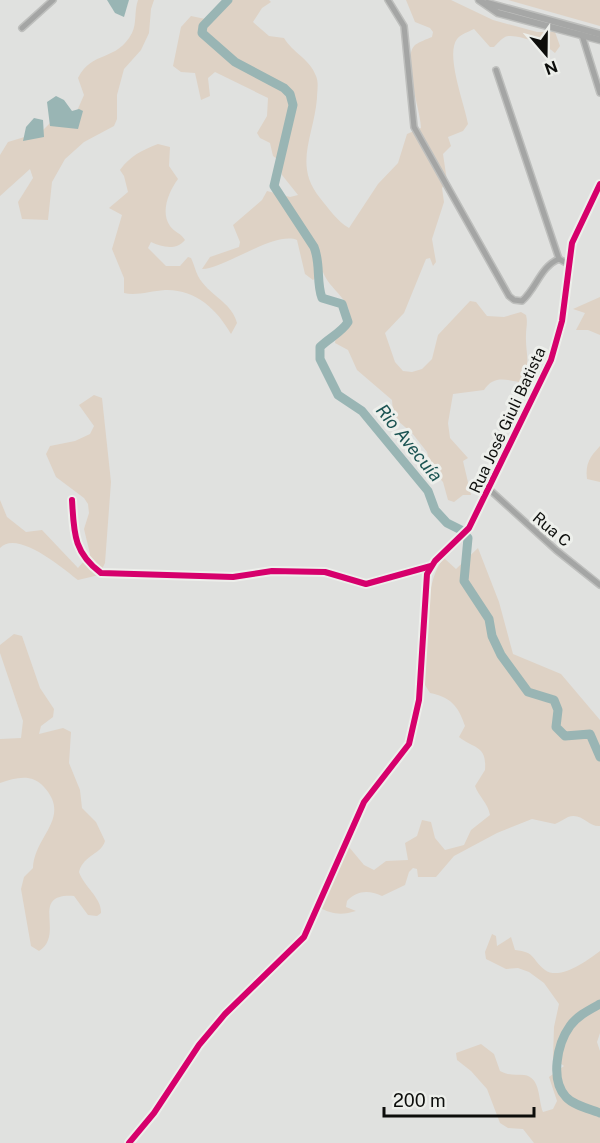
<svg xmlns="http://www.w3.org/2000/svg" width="600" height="1143" font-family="'Public Sans',sans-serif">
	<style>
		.green { fill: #ded2c5 }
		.water { fill: #99b5b4 }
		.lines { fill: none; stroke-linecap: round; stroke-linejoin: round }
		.river { stroke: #99b5b4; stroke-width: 9 }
		.minor-casing { stroke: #bebfbd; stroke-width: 8 }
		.major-casing { stroke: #bebfbd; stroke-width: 9 }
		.minor { stroke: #a4a5a4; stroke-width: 5 }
		.major { stroke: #a6a7a6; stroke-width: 6 }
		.cycleway-casing { stroke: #edefeb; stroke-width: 10 }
		.cycleway { stroke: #d6006c; stroke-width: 6 }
		.labels { text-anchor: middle; stroke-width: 6; stroke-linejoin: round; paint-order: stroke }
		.street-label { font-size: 16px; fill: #0c0d0b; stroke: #edefeb }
		.water-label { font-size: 18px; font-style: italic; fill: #1a5352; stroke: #edefeb }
	</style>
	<rect width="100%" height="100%" fill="#e0e1df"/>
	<g class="green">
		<path d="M138,0H154L151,9L149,33L141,50L124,69L117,95V119L114,126L84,142L65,159L52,182L48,220L22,219L18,202L33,178L30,169L0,196V155L8,142L41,132L53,120L77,111L84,95L78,78C92,50 117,62 132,33C137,23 134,11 138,0Z"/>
		<path d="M224,0H269L271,2L262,8L253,22L269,36L284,38C293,53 310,59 316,76C319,83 317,91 317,98C314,136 293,165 320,198C329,209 337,221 349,228L378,184L398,163L407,134L421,128C421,111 401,58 415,45C419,42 427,39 432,37L433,32L430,28L415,22L406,0H451L493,20L537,32H555L560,46L555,53C549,46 514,32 505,37C501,39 497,44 494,47H490L474,29C468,32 461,34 457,39C445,55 465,105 468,124L463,131L448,137L451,146L443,154L447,181L442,188L444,202L432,239L436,262L433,266L430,258L426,259L404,313L385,333L395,362L403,371L412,372L422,369L432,359L438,335L470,301L476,302L487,316L504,317L521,312L526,315C528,322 526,328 526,335C525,354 533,366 519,382C504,379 493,376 484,390L453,394L448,423L450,438L468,458L463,461L471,495H463L454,502L448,500L443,482L432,470L427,452L412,433L398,421L393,412L392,400L357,370L348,350L335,343L336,336L350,323C353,299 330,291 323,272L313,280L305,274L297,240C274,231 224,269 202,269L210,257L239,247L240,242L233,225L262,200L267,191L290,197L298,195L282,175L280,161L273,156L270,143L260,138L257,133L267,116L268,98L215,72L208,78L210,96L201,100L195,73L181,72L173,66L181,27L191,16L210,20Z"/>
		<path d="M508,0H600V26Z"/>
		<path d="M158,144L170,147L169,166L178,179C169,191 160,212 170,226C174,232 181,233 185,240C176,251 162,247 151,242L148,248L166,266H180L188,257L191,258C194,264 195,270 198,276C208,295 232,302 237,323L231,334C217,309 195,289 165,290C151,291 136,296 124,293V278L112,249L122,215L109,208L128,192L124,176L120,170C130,156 142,150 158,144Z"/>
		<path d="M600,297V335L588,330H576L585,313L573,309Z"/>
		<path d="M94,395L102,398L111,482L105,563L99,575L78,580C64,569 17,529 0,548V500L7,517L26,532L42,530L78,568L90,554L84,529L89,513L88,504L84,498L56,477L46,454L50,446L75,441L90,434L94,426L79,405Z"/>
		<path d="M600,446V482L587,479C585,463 590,457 600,446Z"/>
		<path d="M478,548L499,602L513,654L561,674L600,720V826C588,827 582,812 568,817C564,819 560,822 555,824L532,819L497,833L454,856L436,877H418L417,869L413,868L409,872L405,885L382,896C369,890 357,890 347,901L346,907L356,911C343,915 332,915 319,907L340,858L349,847L364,865L374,870L386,861L408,860L405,843L417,836L422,820L431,822L435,838L445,850L464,845L471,830L490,815C488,803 479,797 475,786L485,770C487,745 474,749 459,737L465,726C458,705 450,697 430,693L425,685C425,654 423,580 444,558L456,569Z"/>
		<path d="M14,634L22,636L40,688L54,709L53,717L41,726L39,734L63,728L71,732L69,763L80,790L82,808L96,822L105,841C101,855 84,854 79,872C84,887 102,898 101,913L97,916L88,915L74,896C28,893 66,934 39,951L31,946L21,889L24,877L33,868C34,836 72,818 44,787C31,773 16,778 0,783V739L21,738L23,721L0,653V645Z"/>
		<path d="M492,934L496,936L497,946L511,937L515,950C536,952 531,959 545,970C560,981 588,960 600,951V1033L597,1042L600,1051V1143H534L523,1129L508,1128L500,1123L487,1089L471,1071L457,1060L456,1053L481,1044L494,1054L500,1071C509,1076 515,1074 524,1075C541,1077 538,1100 543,1112L553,1109L557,1101L549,1077L564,1066L553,1058L554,1027L559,1004L544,983L529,972L518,968L506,969L486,959L485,952Z"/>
	</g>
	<g class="water">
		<path d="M107,0H129L124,17L115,13Z"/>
		<path d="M56,96L64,100L72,111L79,109L83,111L78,129L50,126L47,102Z"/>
		<path d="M34,118L43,120L44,137L23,141L26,127Z"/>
	</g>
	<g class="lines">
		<g class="river">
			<path d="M228,0L203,26L202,33L235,62L284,88L290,94L293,105L274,186L314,247C321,264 316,282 322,298L342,304L348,322C342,332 329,338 320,347V359L338,395L362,411L428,491L435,510L447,523L461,530L468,538L464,581L489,619L492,636L501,655L528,692L554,700L558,710L556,727L565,736L590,734L600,757"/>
			<path d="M600,1004C589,1010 577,1016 570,1026C557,1044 550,1080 566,1097C573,1105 590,1109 600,1113"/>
		</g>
		<defs>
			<g id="minor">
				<path d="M388,0L404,26L414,127L509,296L514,300L522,301C536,289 541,266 559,259"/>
				<path d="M22,28L53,0"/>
				<path d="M582,35L600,93"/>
				<path d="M496,70L559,259L568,264"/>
				<path d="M490,490L556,550L600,585"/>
				<path d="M72,500C74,532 73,552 101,573L233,577L272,571L325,572L366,584L431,566"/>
				<path d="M129,1143L154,1113L199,1045L225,1014L304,937L364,802L409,744L419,700L427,574L435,561L469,528L551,360L562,321L572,243L600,184"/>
			</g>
			<g id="major">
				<path d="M479,0L498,13L600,40"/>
				<path d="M487,3L600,34"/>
			</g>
		</defs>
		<use href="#minor" class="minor-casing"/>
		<use href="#major" class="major-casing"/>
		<use href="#minor" class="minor"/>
		<use href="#major" class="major"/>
		<defs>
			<g id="cycleway">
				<path d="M72,500C74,532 73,552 101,573L233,577L272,571L325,572L366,584L431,566"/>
				<path d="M129,1143L154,1113L199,1045L225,1014L304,937L364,802L409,744L419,700L427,574L435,561L469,528L551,360L562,321L572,243L600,184"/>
			</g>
		</defs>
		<use href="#cycleway" class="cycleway-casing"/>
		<use href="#cycleway" class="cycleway"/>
	</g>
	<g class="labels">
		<g class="street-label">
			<text transform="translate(507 420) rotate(-65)" y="6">Rua José Giuli Batista</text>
			<text transform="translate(552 529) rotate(40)" y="6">Rua C</text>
		</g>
		<g class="water-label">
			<text transform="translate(409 443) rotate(51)" y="6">Rio Avecuía</text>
		</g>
	</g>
	<g transform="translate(546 54) rotate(160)" stroke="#edefeb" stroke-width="4.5" paint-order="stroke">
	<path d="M0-4.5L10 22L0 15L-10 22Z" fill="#0c0d0b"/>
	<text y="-9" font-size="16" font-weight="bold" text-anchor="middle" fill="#0c0d0b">N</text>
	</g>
	<path d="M384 1107v9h150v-9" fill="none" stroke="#0c0d0b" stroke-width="3"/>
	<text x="393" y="1107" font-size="18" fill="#0c0d0b" stroke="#edefeb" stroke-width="4.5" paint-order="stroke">200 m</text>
</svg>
